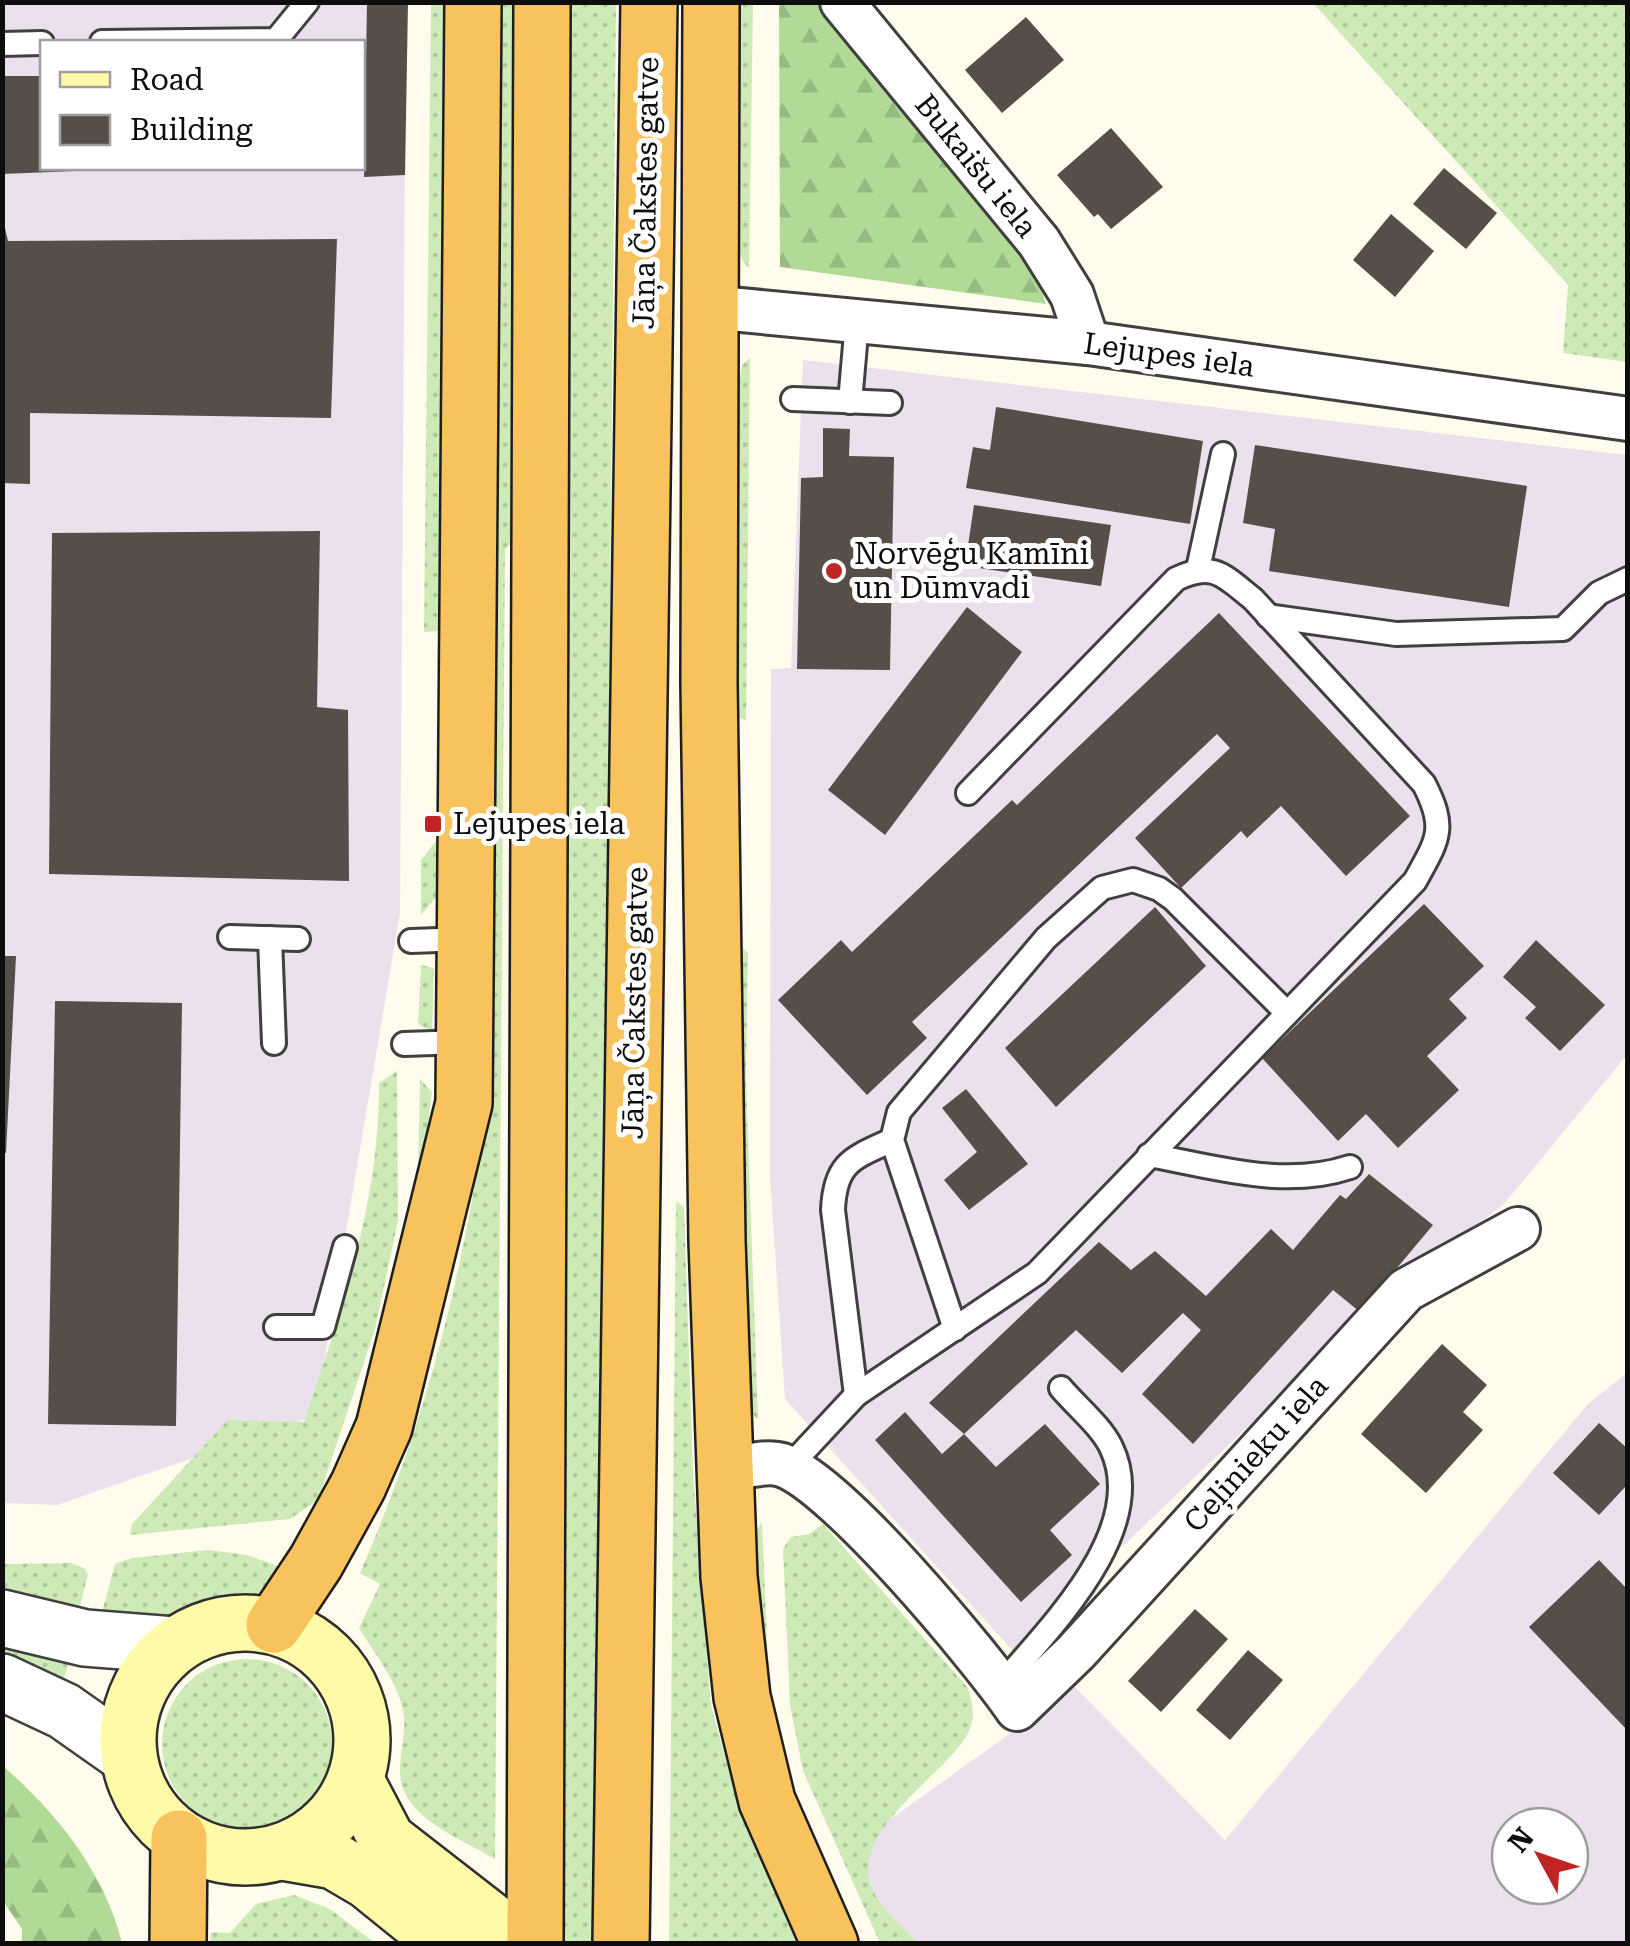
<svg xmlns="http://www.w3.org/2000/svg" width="1630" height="1946" font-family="'Roboto Serif',serif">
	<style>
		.industrial { fill: #ebe1ec; fill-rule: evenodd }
		.grass { fill: url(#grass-dots) }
		.forest { fill: url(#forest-firs) }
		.building { fill: #564f49 }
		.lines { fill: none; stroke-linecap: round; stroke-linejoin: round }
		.service-casing { stroke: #404040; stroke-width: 28 }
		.minor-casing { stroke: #404040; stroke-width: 48 }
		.tertiary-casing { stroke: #404040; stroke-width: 60 }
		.secondary-casing { stroke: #2f2f2f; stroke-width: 60 }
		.trunk-casing { stroke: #1e1e1e; stroke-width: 60 }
		.service { stroke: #fff; stroke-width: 22 }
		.minor { stroke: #fff; stroke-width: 42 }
		.tertiary { stroke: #fff; stroke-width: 55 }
		.secondary { stroke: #fffaa8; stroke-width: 55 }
		.trunk { stroke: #f8c25c; stroke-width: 55 }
		.poi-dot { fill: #bf2524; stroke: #fff; stroke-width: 4 }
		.labels { text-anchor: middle; stroke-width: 10; stroke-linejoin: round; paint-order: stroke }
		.street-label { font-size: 30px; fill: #0d0d0d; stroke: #fff }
		.poi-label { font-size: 30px; fill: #0d0d0d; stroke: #fff; text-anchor: start }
	</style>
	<defs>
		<pattern id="grass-dots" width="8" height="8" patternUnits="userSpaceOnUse" patternTransform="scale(2.5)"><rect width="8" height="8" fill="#ceeab7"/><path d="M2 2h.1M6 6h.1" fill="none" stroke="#b0c89c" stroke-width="1.8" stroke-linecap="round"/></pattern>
		<pattern id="forest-firs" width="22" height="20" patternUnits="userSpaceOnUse" patternTransform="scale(2.5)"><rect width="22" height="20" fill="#b1da96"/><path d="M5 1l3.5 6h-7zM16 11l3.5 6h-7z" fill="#97ba80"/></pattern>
	</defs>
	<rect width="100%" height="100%" fill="#fffced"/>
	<g class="industrial">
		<path d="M3,3H406L400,913L315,1416L57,1505L3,1503ZM42,42H362V168H42Z"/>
		<path d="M803,360L1627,455V1055L1504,1204L1392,1289L1013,1651L785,1399L770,1176L771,669L791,668Z"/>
		<path d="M1627,1373V1943H902L869,1896L849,1849L1075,1687L1225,1840L1588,1404ZM1510,1826H1570V1886H1510Z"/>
	</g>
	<g class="grass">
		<path d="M446,2L438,631L424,632L431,3Z"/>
		<path d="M616,2L609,703L613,1045L603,1943L558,1944L569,3Z"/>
		<path d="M496,3H518L511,544L505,549L495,1859C464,1840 402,1818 400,1774C399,1754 407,1731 403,1711C398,1682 374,1653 359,1628L380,1584L360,1573C419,1438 458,1297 480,1151Z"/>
		<path d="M738,3H753L749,269L741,258L738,229Z"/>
		<path d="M1313,3H1627V362L1563,353L1568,285Z"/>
		<path d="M750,358L746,720L733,716L735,407L742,365Z"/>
		<path d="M436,841L437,896L421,915V860Z"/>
		<path d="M734,939L748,953L746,1079L758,1420L750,1411Z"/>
		<path d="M421,965L434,968L432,1031L418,1024Z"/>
		<path d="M397,1071L398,1221L375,1329L318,1500L290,1519L130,1535L132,1524L228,1420L304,1422C341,1312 380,1201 379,1083Z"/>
		<path d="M420,1079L432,1092L422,1173H418Z"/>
		<path d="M676,1201L684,1207L693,1473L711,1706L734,1787L764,1867L801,1943L669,1944Z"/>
		<path d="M762,1522L769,1686L763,1698L750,1541Z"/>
		<path d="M823,1524L968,1688C972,1701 975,1712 971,1726C956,1771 844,1828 873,1891C882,1910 904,1928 918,1943H880L803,1771L790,1705L783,1549L791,1537L809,1534Z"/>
		<path d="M209,1550L247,1555L281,1567L276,1593L212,1604L162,1623H99L115,1564L132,1558Z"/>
		<path d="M71,1563L84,1568L88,1574L77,1618L3,1601V1564Z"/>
		<path d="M3,1640L71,1655L61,1688L3,1663Z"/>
		<circle cx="247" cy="1744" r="85"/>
		<path d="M294,1895L330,1909L375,1943H210L211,1932L230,1933L256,1904Z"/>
	</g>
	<g class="forest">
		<path d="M779,3H816L1026,244L1046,304L780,267Z"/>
		<path d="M3,1766C57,1813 105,1873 122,1943H22V1929L3,1901Z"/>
	</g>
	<g class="building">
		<path d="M367,2H408L405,175L364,177Z"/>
		<path d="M1026,17L1064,60L1002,113L965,70Z"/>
		<path d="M2,76H42V168L76,171L2,174Z"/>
		<path d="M1111,128L1163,187L1111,229L1098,214L1094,217L1057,175Z"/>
		<path d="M1444,168L1497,213L1466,249L1413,204Z"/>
		<path d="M1391,214L1434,251L1395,297L1353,260Z"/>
		<path d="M2,215L8,241L337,239L331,418L30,413V484L2,483Z"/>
		<path d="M996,407L1203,441L1190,524L966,488L973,447L990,450Z"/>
		<path d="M823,428L850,429L849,456L894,457L890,670L797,669L801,478L823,477Z"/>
		<path d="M1255,445L1527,486L1509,607L1269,571L1275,529L1243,523Z"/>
		<path d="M974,505L1111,525L1101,586L965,566Z"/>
		<path d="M320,531L317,707L348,710L349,881L49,874L52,533Z"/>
		<path d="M967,607L1022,652L885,835L828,790Z"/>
		<path d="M1219,613L1410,816L1346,876L1281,806L1247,838L1241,831L1181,888L1135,838L1230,748L1217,734L912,1022L927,1038L867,1095L778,1000L841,940L852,952L1012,800L1017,805Z"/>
		<path d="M1424,904L1484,966L1449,999L1467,1018L1427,1056L1459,1090L1398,1148L1366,1114L1338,1141L1262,1058Z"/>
		<path d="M1155,907L1206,966L1056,1107L1005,1048Z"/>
		<path d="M1536,940L1605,1005L1560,1051L1525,1018L1536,1007L1503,977Z"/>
		<path d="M2,956H16L6,1153H2Z"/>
		<path d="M55,1001L182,1003L176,1426L48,1424Z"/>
		<path d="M966,1089L1028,1164L969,1210L944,1180L977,1152L942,1108Z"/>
		<path d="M1369,1174L1433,1225L1360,1312L1333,1290L1193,1444L1142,1394L1201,1330L1183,1313L1122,1373L1076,1330L964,1434L929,1403L1099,1242L1131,1270L1155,1251L1206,1296L1271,1229L1293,1250L1340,1195L1346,1199Z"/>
		<path d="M1442,1344L1487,1385L1463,1412L1483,1430L1426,1493L1361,1434Z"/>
		<path d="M905,1412L942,1454L964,1434L996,1467L1045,1424L1100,1484L1050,1530L1072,1555L1021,1602L875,1440Z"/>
		<path d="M1599,1423L1628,1449V1484L1599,1515L1553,1473Z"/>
		<path d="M1599,1560L1628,1590V1731L1529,1627Z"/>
		<path d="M1195,1609L1228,1639L1161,1712L1128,1681Z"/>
		<path d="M1248,1650L1283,1680L1230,1740L1196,1710Z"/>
	</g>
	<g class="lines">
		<defs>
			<g id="service">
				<path d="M102,42L276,40L307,2"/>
				<path d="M2,44L42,43"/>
				<path d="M793,399L890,403"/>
				<path d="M850,402L857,322"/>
				<path d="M1198,569L1223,454"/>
				<path d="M1268,616L1396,634L1563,629L1599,593L1628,579"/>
				<path d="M230,937L298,939"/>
				<path d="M270,938L274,1043"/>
				<path d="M411,941L466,939"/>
				<path d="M404,1044L464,1042"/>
				<path d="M1149,1155C1215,1167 1284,1189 1350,1167"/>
				<path d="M276,1327H323L345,1247"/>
				<path d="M955,1329L892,1140L899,1112L1046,938L1102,888L1133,880L1159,889L1173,899L1287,1013"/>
				<path d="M856,1395L833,1210C835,1162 853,1158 892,1140"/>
				<path d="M788,1468L856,1395L1037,1273L1415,881C1438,839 1447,829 1424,784L1253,599C1223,575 1213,561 1176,579L968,793"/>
				<path d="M1001,1685C1049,1628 1151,1529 1111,1447C1101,1426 1076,1406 1061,1388"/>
			</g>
			<g id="minor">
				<path d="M842,2L1039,242L1072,295L1088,343"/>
				<path d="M709,307L1088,343L1628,419"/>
				<path d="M729,1469C745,1467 766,1460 782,1465C837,1483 981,1657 1017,1709L1076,1652L1406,1290L1518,1229"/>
			</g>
			<g id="tertiary">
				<path d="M2,1618L85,1638L174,1645"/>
				<path d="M2,1682L64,1711L128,1756"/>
			</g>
			<g id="secondary">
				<circle cx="245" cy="1740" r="117"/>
				<path d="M356,1781L387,1840L521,1944"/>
				<path d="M282,1852L334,1861L368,1881L446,1944"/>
			</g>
			<g id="trunk">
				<path d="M711,2L709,683L717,1241L729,1577L742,1697L767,1801L830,1944"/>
				<path d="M274,1625L316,1562L358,1486L384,1427L464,1103L473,2"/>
				<path d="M178,1944L179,1838"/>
				<path d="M535,1944L542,2"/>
				<path d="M621,1944L649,2"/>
			</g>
		</defs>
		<use href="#service" class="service-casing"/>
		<use href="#minor" class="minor-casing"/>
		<use href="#tertiary" class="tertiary-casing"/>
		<use href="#secondary" class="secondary-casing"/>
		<use href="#trunk" class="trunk-casing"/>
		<use href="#service" class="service"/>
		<use href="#minor" class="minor"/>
		<use href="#tertiary" class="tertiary"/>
		<use href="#secondary" class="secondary"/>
		<use href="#trunk" class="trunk"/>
	</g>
	<g class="poi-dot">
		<circle cx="834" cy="571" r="10"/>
		<rect x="423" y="814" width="20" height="20" rx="5"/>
	</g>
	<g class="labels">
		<g class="street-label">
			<text transform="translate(976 166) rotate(51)" y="10">Bukaišu iela</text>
			<text transform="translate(646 193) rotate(-89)" y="10">Jāņa Čakstes gatve</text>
			<text transform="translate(1169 355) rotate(8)" y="10">Lejupes iela</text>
			<text transform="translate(635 1003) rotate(-89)" y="10">Jāņa Čakstes gatve</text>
			<text transform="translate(1256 1454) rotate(-48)" y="10">Ceļinieku iela</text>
		</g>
		<g class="poi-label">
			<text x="854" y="564">Norvēģu Kamīni<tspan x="854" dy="34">un Dūmvadi</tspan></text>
			<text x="453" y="834">Lejupes iela</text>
		</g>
	</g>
	<rect width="1630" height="1946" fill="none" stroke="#0d0d0d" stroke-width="10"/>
	<rect x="40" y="40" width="325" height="130" fill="#ffffff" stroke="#9e9e9e" stroke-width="2.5"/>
	<rect x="60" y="72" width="50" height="15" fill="#fffaa8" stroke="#9e9e9e" stroke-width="2.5"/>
	<text x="130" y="90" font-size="30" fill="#0d0d0d">Road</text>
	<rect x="60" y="115" width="50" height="30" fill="#564f49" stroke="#9e9e9e" stroke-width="2.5"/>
	<text x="130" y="140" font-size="30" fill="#0d0d0d">Building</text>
	<g transform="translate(1540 1856) rotate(310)"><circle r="48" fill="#ffffff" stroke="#9e9e9e" stroke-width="2.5"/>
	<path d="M0-8L18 38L0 25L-18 38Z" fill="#bf2524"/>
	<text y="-15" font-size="28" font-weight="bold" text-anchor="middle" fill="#0d0d0d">N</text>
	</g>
</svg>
